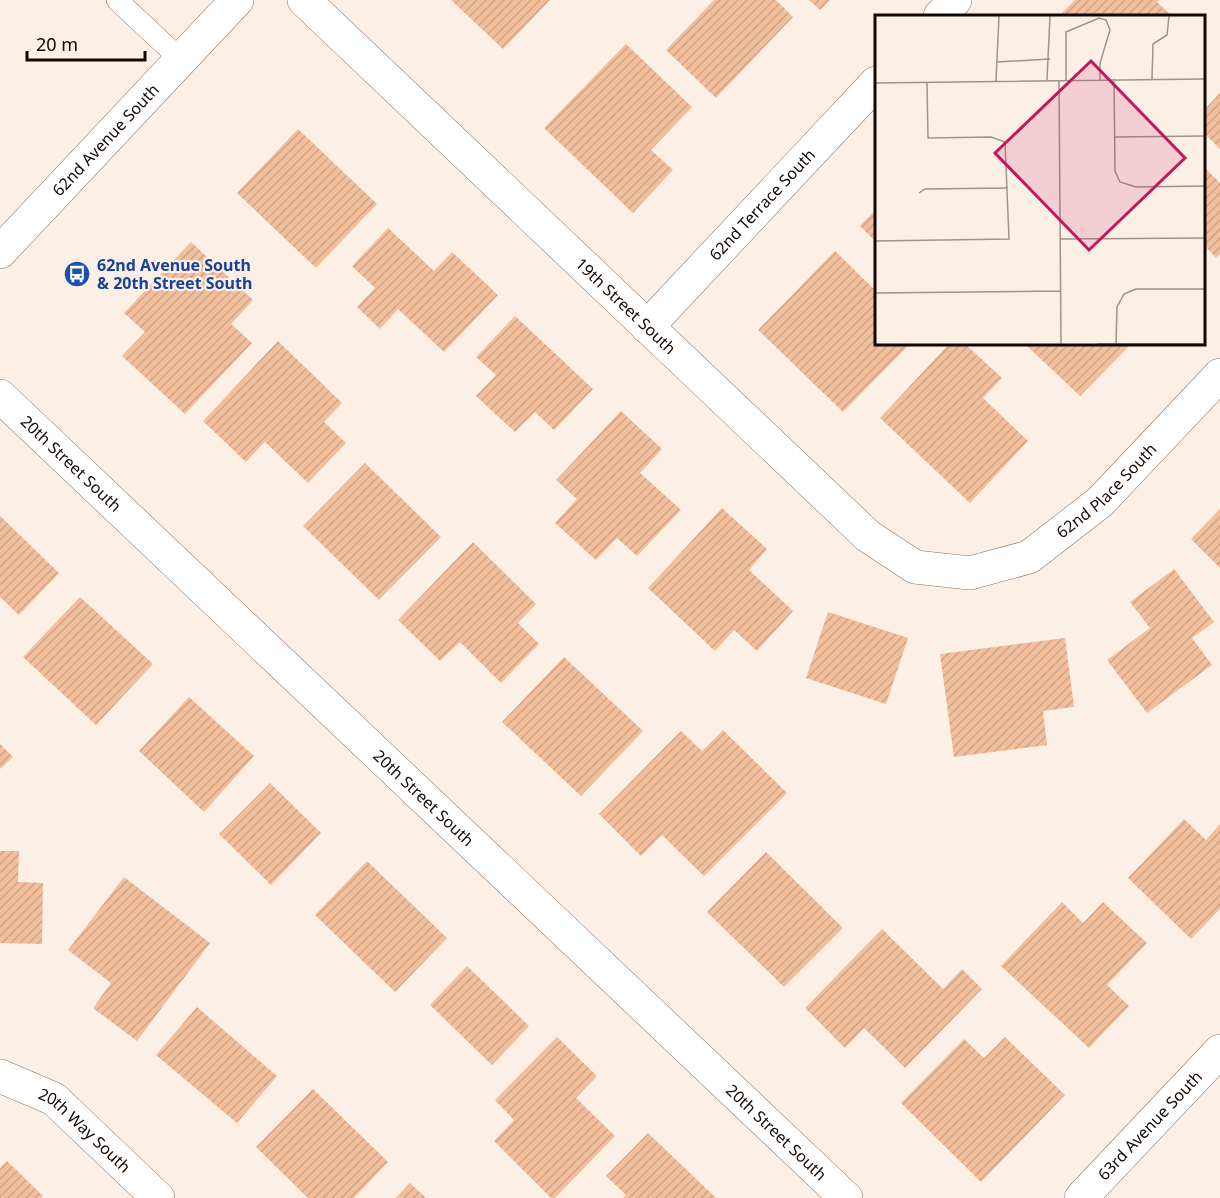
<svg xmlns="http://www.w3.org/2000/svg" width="1220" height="1198" font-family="'Noto Sans',sans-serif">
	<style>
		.building { fill: url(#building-hatch) }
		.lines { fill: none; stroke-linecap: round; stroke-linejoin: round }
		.service-casing { stroke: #8e725f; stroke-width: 22 }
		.minor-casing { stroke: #8e725f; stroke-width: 34 }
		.tertiary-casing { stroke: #8e725f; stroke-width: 34 }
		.service { stroke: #fff; stroke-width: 21 }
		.minor { stroke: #fff; stroke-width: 33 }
		.tertiary { stroke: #fff; stroke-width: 33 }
		.labels { text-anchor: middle; stroke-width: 4.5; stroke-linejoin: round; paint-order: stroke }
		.street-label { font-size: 16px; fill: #130904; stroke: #fcefe6 }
		.transit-label { font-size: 16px; font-weight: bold; fill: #164399; stroke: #fcefe6; text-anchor: start }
		.inset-road { fill: none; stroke: #9f938c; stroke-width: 1.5 }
		.view { fill: #c2185b; fill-opacity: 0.15; stroke: #c2185b; stroke-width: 3 }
		.inset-edge { fill: none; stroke: #130904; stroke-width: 3 }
	</style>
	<defs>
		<pattern id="building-hatch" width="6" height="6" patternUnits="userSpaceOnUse" patternTransform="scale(1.5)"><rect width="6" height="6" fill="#f2bf9d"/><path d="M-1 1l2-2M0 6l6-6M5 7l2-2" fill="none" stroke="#cfa386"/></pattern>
	</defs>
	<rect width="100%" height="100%" fill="#fcefe6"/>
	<g class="building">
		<path d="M451,0H550L503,49Z"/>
		<path d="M714,0H776L793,17L716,98L666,50Z"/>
		<path d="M809,0H830L820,10Z"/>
		<path d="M1075,0H1159L1157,2L1172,16H1059Z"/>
		<path d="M626,44L692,107L651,150L673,170L633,213L544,128Z"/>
		<path d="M1220,93V149L1204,133V110Z"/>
		<path d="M298,129L377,204L316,268L237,193Z"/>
		<path d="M1204,167L1220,183V254L1216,258L1204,245Z"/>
		<path d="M876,209V242L860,226Z"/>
		<path d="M388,228L434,271L452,252L498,295L444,352L398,309L380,329L357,307L375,288L352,266Z"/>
		<path d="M191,242L253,300L231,324L252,343L185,414L122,356L145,332L124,313Z"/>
		<path d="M835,251L876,291V344H910L843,412L758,330Z"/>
		<path d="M515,316L593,389L554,430L535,412L515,432L476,396L496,375L476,357Z"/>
		<path d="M278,341L342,403L324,422L346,443L308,483L265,442L246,462L203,421Z"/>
		<path d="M949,344H965L1002,378L983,398L1028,441L970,503L880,418Z"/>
		<path d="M1025,344H1131L1080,396Z"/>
		<path d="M621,411L662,449L640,473L681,510L637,556L617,538L596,560L555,523L577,499L556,480Z"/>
		<path d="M365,463L441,537L379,600L303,526Z"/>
		<path d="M722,508L767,549L749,570L793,611L757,651L734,630L715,651L648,588Z"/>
		<path d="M1220,509V568L1191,539Z"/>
		<path d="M0,516L59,573L19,615L0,597Z"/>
		<path d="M473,542L536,604L518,623L539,644L501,683L460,642L440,661L398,620Z"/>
		<path d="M1174,569L1214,622L1192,638L1212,665L1147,713L1107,660L1150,628L1130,602Z"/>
		<path d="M80,597L153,664L96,725L23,657Z"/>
		<path d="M828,612L908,638L886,704L806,678Z"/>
		<path d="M1065,638L1074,707L1043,711L1047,745L954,757L940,654Z"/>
		<path d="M564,657L643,731L581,796L502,722Z"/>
		<path d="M189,697L254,756L204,812L139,751Z"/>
		<path d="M723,730L787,793L704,876L662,835L641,856L599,814L681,731L702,751Z"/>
		<path d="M0,744L13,757L0,769Z"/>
		<path d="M270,783L321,833L271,885L219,834Z"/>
		<path d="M1184,819L1206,840L1220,824V909L1191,939L1128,878Z"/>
		<path d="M0,851H19L18,882L43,883L42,944L0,943Z"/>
		<path d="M766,852L843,928L784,987L707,912Z"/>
		<path d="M367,861L447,938L395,992L315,915Z"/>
		<path d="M124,877L210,943L137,1041L93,1008L111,983L68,950Z"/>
		<path d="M1062,902L1083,923L1103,902L1147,943L1107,985L1129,1006L1089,1048L1001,966Z"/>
		<path d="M882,929L943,989L962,969L982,989L905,1068L864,1028L845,1048L805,1008Z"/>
		<path d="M467,966L529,1026L492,1065L430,1005Z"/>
		<path d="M197,1007L277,1076L237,1123L156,1055Z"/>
		<path d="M557,1037L597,1076L576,1098L615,1136L555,1198H551L494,1141L514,1120L495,1100Z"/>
		<path d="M1005,1037L1065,1095L981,1182L901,1103L964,1039L984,1058Z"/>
		<path d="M313,1089L388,1162L354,1198H308L256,1147Z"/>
		<path d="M648,1133L716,1198H623L626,1195L606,1176Z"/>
		<path d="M7,1161L43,1196L41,1198H0V1168Z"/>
		<path d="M410,1183L426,1198H396Z"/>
	</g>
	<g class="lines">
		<defs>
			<path id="service" d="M117,0L181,60"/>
			<g id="minor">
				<path id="s1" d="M304,0L868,536L915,567L970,573L1029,557L1100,502L1220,375"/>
				<path d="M940,16L955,0"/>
				<path id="s2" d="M647,327L876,83"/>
				<path id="s3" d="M0,396L846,1198"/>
				<path id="s4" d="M0,1076L54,1099L158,1198"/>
				<path id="s5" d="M1081,1198L1220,1051"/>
			</g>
			<g id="tertiary">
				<path id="s6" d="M0,252L237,0"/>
			</g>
		</defs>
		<use href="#service" class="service-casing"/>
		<use href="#minor" class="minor-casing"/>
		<use href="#tertiary" class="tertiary-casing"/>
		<use href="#service" class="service"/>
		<use href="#minor" class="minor"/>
		<use href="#tertiary" class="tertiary"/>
	</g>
	<defs>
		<symbol id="bus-disc" viewBox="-11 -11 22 22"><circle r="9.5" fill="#1a4fb4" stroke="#fcefe6"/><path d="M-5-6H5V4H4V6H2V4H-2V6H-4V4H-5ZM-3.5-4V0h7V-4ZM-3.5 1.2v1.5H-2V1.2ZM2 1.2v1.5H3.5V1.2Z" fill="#fff"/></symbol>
	</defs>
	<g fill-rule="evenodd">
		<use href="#bus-disc" x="62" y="259" width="30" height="30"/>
	</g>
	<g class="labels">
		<g class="street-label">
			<text dy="6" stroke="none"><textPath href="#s6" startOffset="154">62nd Avenue South</textPath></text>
			<text dy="6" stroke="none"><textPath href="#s2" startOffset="168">62nd Terrace South</textPath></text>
			<text dy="6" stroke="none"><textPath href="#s1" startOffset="444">19th Street South</textPath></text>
			<text dy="6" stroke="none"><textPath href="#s3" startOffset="98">20th Street South</textPath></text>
			<text dy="6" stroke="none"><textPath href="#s1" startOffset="1053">62nd Place South</textPath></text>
			<text dy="6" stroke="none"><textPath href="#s3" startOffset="584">20th Street South</textPath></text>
			<text dy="6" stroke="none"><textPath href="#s5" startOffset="100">63rd Avenue South</textPath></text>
			<text dy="6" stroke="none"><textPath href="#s3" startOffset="1070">20th Street South</textPath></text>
			<text dy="6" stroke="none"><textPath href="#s4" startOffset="102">20th Way South</textPath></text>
		</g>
		<g class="transit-label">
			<text x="97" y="271">62nd Avenue South<tspan x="97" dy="18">&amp; 20th Street South</tspan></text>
		</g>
	</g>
	<g transform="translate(875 15)">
		<rect width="330" height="330" fill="#fcefe6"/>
		<path class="inset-road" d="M121,47L175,44M239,64L240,156L245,167L261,172L330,171M277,64L278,29L292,20L294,1M172,65L175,1M184,65L186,329M191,65V17L224,3L231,5L235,15L225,48V65M121,66L124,1M0,68L330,64M240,122L330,121M44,178L50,174L133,173M186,224L330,223M0,226L134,224L130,127L116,122L53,123L52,67M0,278L186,276M222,329H330M241,329L242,292L249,279L261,274H330"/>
		<path class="view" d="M216,46L310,143L214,235L120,138Z"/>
		<rect width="330" height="330" class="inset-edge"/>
	</g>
	<path d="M27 51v9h118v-9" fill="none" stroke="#130904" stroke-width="3"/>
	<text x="36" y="51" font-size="18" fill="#130904" stroke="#fcefe6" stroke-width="4.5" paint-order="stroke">20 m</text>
</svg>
